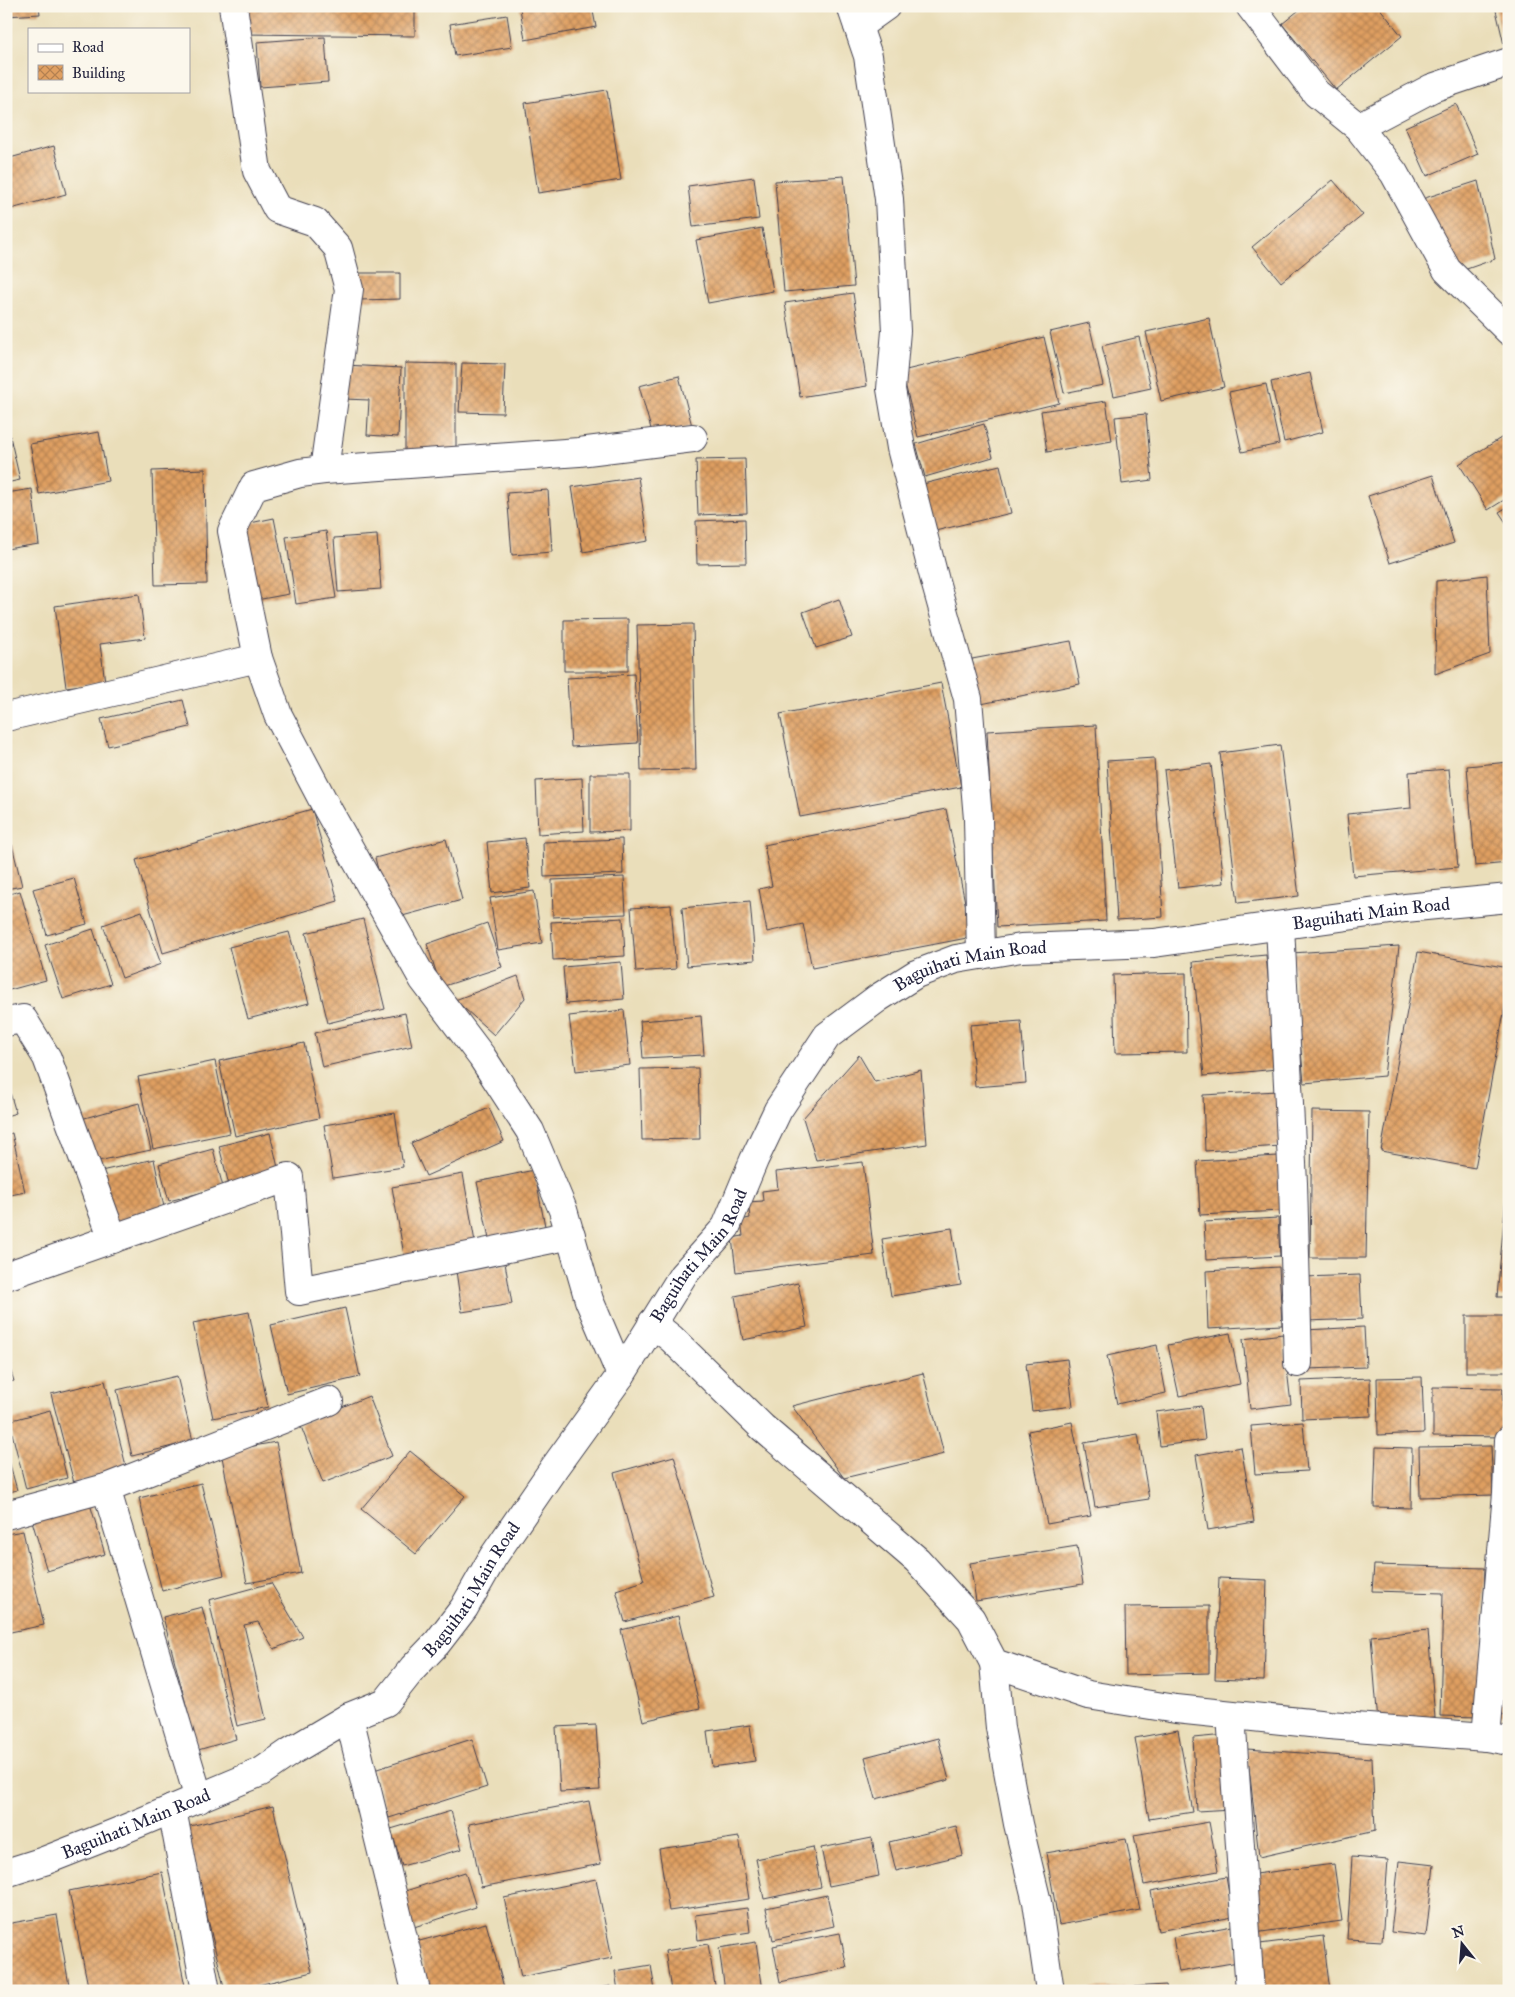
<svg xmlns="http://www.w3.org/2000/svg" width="1515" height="1997" font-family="'IM FELL Great Primer',serif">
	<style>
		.building { fill: url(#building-cross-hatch) }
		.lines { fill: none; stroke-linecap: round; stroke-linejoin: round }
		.street-casing { stroke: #403e4e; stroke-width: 30 }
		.secondary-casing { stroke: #403e4e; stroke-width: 30 }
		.street { stroke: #fff; stroke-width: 28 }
		.secondary { stroke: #fff; stroke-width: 28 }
		.labels { text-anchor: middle; stroke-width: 4.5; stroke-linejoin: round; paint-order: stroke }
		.street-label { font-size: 18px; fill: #22223b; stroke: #fbf7ec }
	</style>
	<defs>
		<pattern id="building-cross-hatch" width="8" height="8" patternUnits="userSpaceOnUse" patternTransform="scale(1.25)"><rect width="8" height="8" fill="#df9f61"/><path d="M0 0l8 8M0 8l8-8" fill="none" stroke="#b48151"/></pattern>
	</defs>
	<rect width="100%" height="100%" fill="#fbf7ec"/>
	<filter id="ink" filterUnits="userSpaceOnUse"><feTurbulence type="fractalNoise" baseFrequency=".02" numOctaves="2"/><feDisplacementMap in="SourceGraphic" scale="10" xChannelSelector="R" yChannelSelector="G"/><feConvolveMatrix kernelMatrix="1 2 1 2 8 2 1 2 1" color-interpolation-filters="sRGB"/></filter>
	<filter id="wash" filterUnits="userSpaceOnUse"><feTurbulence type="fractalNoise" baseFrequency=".0096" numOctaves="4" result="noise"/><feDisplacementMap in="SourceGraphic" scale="20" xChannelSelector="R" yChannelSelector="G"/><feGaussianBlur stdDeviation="1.12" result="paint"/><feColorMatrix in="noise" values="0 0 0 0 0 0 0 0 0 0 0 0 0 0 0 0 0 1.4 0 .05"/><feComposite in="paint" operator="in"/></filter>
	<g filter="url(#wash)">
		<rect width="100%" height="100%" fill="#eadeba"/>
		<g id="blocks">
			<g class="building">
				<path d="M6,6H39L40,14L6,16Z"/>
				<path d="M243,6H415V36L242,34Z"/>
				<path d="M532,6H592L596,27L525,40L520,8Z"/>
				<path d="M1304,6H1378L1402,36L1336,90L1282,24Z"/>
				<path d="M1495,6H1509V48L1505,49Z"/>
				<path d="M507,15L512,47L455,56L450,24Z"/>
				<path d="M325,37L328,82L260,87L257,42Z"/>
				<path d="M607,90L621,180L538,193L525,103Z"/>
				<path d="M1456,104L1478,154L1427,176L1405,127Z"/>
				<path d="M54,146L66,194L11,209L6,193V159Z"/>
				<path d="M844,176L854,286L784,292L775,181Z"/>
				<path d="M754,177L759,219L693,227L688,186Z"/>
				<path d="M1333,180L1363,215L1281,282L1252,247Z"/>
				<path d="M1478,181L1495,259L1461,271L1422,199Z"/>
				<path d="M762,228L773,291L708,303L696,240Z"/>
				<path d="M359,273H400V299L359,300Z"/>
				<path d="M853,293L867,386L800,397L785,303Z"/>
				<path d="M1209,318L1224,387L1161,401L1146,332Z"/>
				<path d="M1089,323L1103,385L1064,393L1050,332Z"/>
				<path d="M1044,337L1059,403L918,437L902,371Z"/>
				<path d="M1139,337L1151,388L1114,396L1102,346Z"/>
				<path d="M405,363L456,364V452H405Z"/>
				<path d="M462,363L505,364L503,413L459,412Z"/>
				<path d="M345,365L401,368L398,437L367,435L369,400L344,399Z"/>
				<path d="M1310,373L1323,432L1284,442L1271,382Z"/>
				<path d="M679,376L692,426L653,436L639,386Z"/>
				<path d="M1266,384L1279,444L1242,452L1229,392Z"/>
				<path d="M1106,401L1112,441L1047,452L1041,411Z"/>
				<path d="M1146,414L1152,480L1122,484L1115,417Z"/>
				<path d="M6,419L20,480L6,483Z"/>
				<path d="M984,424L993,457L925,477L916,444Z"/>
				<path d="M99,432L108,481L39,494L30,444Z"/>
				<path d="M1509,433V497L1488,510L1459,464Z"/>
				<path d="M745,459L747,513L698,515L696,460Z"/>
				<path d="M1000,465L1011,513L935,531L923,484Z"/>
				<path d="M205,469L207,584L155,585L152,471Z"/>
				<path d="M1433,475L1454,543L1390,563L1368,496Z"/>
				<path d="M638,477L648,541L583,552L572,487Z"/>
				<path d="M32,489L39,544L6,549V493Z"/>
				<path d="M548,490L552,552L512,555L507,493Z"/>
				<path d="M1509,506V527L1499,512Z"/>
				<path d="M274,518L289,594L251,601L236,526Z"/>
				<path d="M745,519L746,563L697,564L696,521Z"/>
				<path d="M326,531L336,598L296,604L286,537Z"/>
				<path d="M377,535L381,589L338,592L334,538Z"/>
				<path d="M1487,575L1490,654L1435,674L1436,581Z"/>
				<path d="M139,594L145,638L100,644L105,682L66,687L55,606Z"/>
				<path d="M839,599L852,637L816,648L803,612Z"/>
				<path d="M628,619V671H564V620Z"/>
				<path d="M693,624L696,770L641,771L637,625Z"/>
				<path d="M1071,641L1080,684L981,704L972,659Z"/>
				<path d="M634,674L638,743L571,747L567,678Z"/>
				<path d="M941,683L961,787L800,817L780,714Z"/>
				<path d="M183,700L190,727L108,746L101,719Z"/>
				<path d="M1096,725L1106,921L997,927L987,731Z"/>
				<path d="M1280,745L1299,896L1238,903L1220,753Z"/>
				<path d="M1154,758L1163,917L1117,920L1107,761Z"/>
				<path d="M1509,762V863L1475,866L1467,766Z"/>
				<path d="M1211,764L1224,883L1178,888L1164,770Z"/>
				<path d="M1449,769L1458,867L1353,876L1347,814L1411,808L1409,772Z"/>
				<path d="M590,774H630V831L590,832Z"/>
				<path d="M582,778L584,831L538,834L536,781Z"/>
				<path d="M312,809L338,901L163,953L136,860Z"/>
				<path d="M946,809L972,937L812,968L803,924L767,932L759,889L772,886L764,845Z"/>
				<path d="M525,838L530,888L492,893L487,842Z"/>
				<path d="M446,839L462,900L391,919L375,858Z"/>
				<path d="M622,839L623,874L544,877L543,842Z"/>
				<path d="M12,845L22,886L6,889V847Z"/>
				<path d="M624,877L626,914L553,917L552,880Z"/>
				<path d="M74,878L87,924L47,935L33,889Z"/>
				<path d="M20,891L46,980L6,991V895Z"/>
				<path d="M534,891L542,943L498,950L490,898Z"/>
				<path d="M750,901L755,960L687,966L682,908Z"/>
				<path d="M671,905L676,969L636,972L631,908Z"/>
				<path d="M142,911L161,964L122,978L103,925Z"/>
				<path d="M623,918L625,956L553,960L551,922Z"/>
				<path d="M363,919L385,1009L328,1023L306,933Z"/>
				<path d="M487,923L502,967L441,987L427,944Z"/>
				<path d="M93,929L111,984L63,999L45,945Z"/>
				<path d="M289,932L309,1003L248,1019L229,947Z"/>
				<path d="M1399,946L1384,1076L1304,1083L1292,953Z"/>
				<path d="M1418,952L1509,968V985L1475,1168L1381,1151Z"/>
				<path d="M1266,955L1277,1069L1204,1076L1193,962Z"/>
				<path d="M621,962L624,999L566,1004L563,967Z"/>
				<path d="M1186,973L1187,1052L1115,1053L1113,975Z"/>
				<path d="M518,976L525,998L494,1035L455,1000Z"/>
				<path d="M624,1010L630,1065L576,1071L569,1016Z"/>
				<path d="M405,1013L412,1046L322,1067L315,1033Z"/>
				<path d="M701,1016L704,1055L643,1058L640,1021Z"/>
				<path d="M1021,1021L1026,1083L975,1087L970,1025Z"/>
				<path d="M304,1043L319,1118L235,1136L219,1061Z"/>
				<path d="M859,1055L875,1082L921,1070L927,1144L816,1160L803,1118Z"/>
				<path d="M215,1061L230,1133L153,1149L138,1077Z"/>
				<path d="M698,1068L700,1139L642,1140L640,1069Z"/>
				<path d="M6,1079L16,1113L6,1116Z"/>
				<path d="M1278,1091L1281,1146L1205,1151L1203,1095Z"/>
				<path d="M139,1103L151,1150L93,1162L81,1119Z"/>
				<path d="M489,1108L504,1141L426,1176L411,1143Z"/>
				<path d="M1312,1111L1369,1112L1366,1258H1310Z"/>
				<path d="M395,1113L403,1167L333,1178L324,1125Z"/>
				<path d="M12,1133L25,1192L6,1196V1135Z"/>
				<path d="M270,1133L279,1172L229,1185L219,1146Z"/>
				<path d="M213,1149L223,1187L169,1201L159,1164Z"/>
				<path d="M1278,1156L1281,1211L1200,1215L1197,1161Z"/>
				<path d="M154,1159L165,1212L114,1223L101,1171Z"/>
				<path d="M863,1162L874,1255L736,1272L732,1238L743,1236L741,1220L750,1218L748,1202L763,1201L762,1191L778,1189L776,1172Z"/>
				<path d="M534,1170L545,1226L489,1238L477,1182Z"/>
				<path d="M463,1174L475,1242L404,1255L392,1187Z"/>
				<path d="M1507,1185L1509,1297H1497Z"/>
				<path d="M1278,1218L1280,1256L1206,1260L1204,1222Z"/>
				<path d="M952,1228L961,1285L891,1296L882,1239Z"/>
				<path d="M505,1263L512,1304L462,1312L456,1271Z"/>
				<path d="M1279,1267L1282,1325L1208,1329L1206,1271Z"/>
				<path d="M1360,1275L1362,1319L1306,1321L1304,1277Z"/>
				<path d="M798,1283L807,1327L743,1340L735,1296Z"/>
				<path d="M345,1308L360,1377L287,1394L271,1325Z"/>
				<path d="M249,1312L268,1407L213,1418L193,1323Z"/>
				<rect x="1466" y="1316" width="43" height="56"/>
				<path d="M1364,1327L1366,1367L1307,1369L1305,1330Z"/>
				<path d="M1230,1333L1240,1384L1179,1396L1168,1345Z"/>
				<path d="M1283,1334L1291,1404L1250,1409L1243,1339Z"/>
				<path d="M1157,1345L1166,1393L1117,1404L1107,1356Z"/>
				<path d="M6,1357L14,1381L6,1383Z"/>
				<path d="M1067,1359L1073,1406L1032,1411L1026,1364Z"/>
				<path d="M923,1373L944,1454L844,1478L792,1406Z"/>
				<path d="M177,1376L193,1441L132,1456L117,1390Z"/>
				<path d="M1422,1377L1424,1433L1378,1435L1377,1378Z"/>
				<path d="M1370,1378L1371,1416L1302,1419L1301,1381Z"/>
				<path d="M105,1381L127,1470L74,1483L51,1394Z"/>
				<path d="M1433,1387L1503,1388L1502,1437L1433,1436Z"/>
				<path d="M369,1396L392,1456L323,1483L300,1424Z"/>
				<path d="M1201,1406L1205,1440L1160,1446L1156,1412Z"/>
				<path d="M50,1410L67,1478L26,1489L9,1421Z"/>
				<path d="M1072,1422L1091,1516L1047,1524L1028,1431Z"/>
				<path d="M1303,1422L1307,1471L1255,1474L1251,1426Z"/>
				<path d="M1138,1434L1149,1499L1095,1507L1084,1443Z"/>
				<path d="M276,1442L301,1573L247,1583L221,1452Z"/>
				<path d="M1491,1446L1493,1495L1420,1497L1419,1447Z"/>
				<path d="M1241,1447L1254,1522L1208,1530L1196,1455Z"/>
				<path d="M1376,1447L1412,1448L1411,1508L1374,1507Z"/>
				<path d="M6,1450L17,1490L6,1493Z"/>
				<path d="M410,1451L465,1496L416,1554L361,1509Z"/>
				<path d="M674,1456L714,1597L625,1622L616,1590L644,1581L614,1473Z"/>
				<path d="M201,1483L224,1575L162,1591L139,1498Z"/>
				<path d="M90,1504L105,1554L47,1571L32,1521Z"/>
				<path d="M23,1531L44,1625L6,1633V1534Z"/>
				<path d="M1077,1546L1083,1584L976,1601L970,1563Z"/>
				<path d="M1374,1565L1485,1568L1480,1717L1440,1716L1443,1593L1372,1591Z"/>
				<path d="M1219,1578L1267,1580L1264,1681L1215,1679Z"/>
				<path d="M271,1583L303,1637L274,1649L258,1622L244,1625L266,1719L237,1726L209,1600Z"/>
				<path d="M1509,1599V1715L1494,1714Z"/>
				<path d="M1209,1606V1673L1126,1675L1125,1607Z"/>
				<path d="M202,1607L236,1739L198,1750L163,1617Z"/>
				<path d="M678,1616L700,1708L643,1721L621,1630Z"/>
				<path d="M1428,1630L1435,1718L1378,1723L1371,1636Z"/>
				<path d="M596,1725L600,1790L560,1792L556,1727Z"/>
				<path d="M750,1725L755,1761L712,1767L707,1731Z"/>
				<path d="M1178,1730L1193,1812L1149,1819L1135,1738Z"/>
				<path d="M1226,1735L1231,1809L1197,1811L1193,1738Z"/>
				<path d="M938,1738L949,1780L876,1799L865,1757Z"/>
				<path d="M472,1739L487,1787L389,1818L374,1770Z"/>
				<path d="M1247,1749L1372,1758L1375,1831L1259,1857Z"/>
				<path d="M589,1801L601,1864L481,1887L469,1824Z"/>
				<path d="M273,1806L312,1972L234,1991H225L186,1827Z"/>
				<path d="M451,1811L462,1849L402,1866L391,1829Z"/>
				<path d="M1209,1822L1218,1871L1144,1885L1134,1835Z"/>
				<path d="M956,1826L963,1855L896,1871L889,1842Z"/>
				<path d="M739,1837L749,1899L669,1911L659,1849Z"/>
				<path d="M872,1838L879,1876L829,1886L821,1848Z"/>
				<path d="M1126,1839L1140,1910L1059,1925L1046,1853Z"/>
				<path d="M813,1847L821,1887L764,1899L756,1859Z"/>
				<path d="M1352,1857L1388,1860L1382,1941L1347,1939Z"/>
				<path d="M1399,1861L1434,1865L1426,1936L1391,1932Z"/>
				<path d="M1334,1864L1342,1921L1254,1933L1247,1875Z"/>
				<path d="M162,1872L186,1991H89L69,1891Z"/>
				<path d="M465,1872L476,1907L411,1928L399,1893Z"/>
				<path d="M1226,1877L1233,1917L1158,1931L1151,1891Z"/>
				<path d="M596,1879L612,1958L521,1977L504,1898Z"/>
				<path d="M827,1895L834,1926L773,1940L766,1908Z"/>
				<path d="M747,1908L750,1932L698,1940L695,1915Z"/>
				<path d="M57,1915L70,1991H6V1924Z"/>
				<path d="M486,1923L505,1991H430L416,1942Z"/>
				<path d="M1232,1926L1238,1962L1179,1972L1173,1937Z"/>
				<path d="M840,1933L847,1968L780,1982L773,1946Z"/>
				<path d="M1323,1936L1330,1991H1257L1252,1945Z"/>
				<path d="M756,1942L763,1991H725L719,1948Z"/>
				<path d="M708,1944L716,1991H671L665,1951Z"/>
				<path d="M651,1965L655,1991H618L615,1971Z"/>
				<path d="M1166,1985L1167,1991H1091V1989Z"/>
				<path d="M610,1986L611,1991H590V1990Z"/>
			</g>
		</g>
	</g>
	<g filter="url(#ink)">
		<use href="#blocks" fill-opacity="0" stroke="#403e4e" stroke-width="1"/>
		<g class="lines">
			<defs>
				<g id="street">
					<path d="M233,6L257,171L277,209L315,222L338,248L349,289L324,470"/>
					<path d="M851,6L868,56L889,199L896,331L891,389L901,448L935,581L968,699L978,819L981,955"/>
					<path d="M1250,6L1316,93L1358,127L1394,173L1447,270L1509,331"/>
					<path d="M858,26L886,6"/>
					<path d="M1358,127L1432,88L1509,62"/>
					<path d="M6,717L258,658"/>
					<path d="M1280,926L1293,1183L1298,1363"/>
					<path d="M6,1022L23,1019L47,1058L113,1239"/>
					<path d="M6,1276L289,1177L299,1291L571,1235"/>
					<path d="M652,1323L672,1339L762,1427L917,1560L971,1619L994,1663L1088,1695L1176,1709L1329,1725L1486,1737L1509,1741"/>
					<path d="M621,1375L589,1300L563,1210L530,1131L482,1057L423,979L328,810L278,715L258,658L232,531L254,486L300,473L324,470L579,452L693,438"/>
					<path d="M106,1488L199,1799"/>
					<path d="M6,1515L106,1488L329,1401"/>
					<path d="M994,1663L1000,1728L1018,1824L1037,1902L1050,1991"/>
					<path d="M1231,1715L1250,1991"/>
					<path d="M349,1717L416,1991"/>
					<path d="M1486,1737L1507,1493L1509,1440"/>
					<path d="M172,1809L206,1991"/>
				</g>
				<g id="secondary">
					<path id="s1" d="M6,1873L44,1861L115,1833L261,1772L290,1752L349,1717L386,1702L413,1668L437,1643L464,1608L493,1557L554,1468L621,1375L683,1275L726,1227L754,1160L778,1110L827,1036L878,998L916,974L956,959L1021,948L1154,943L1405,908L1509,898"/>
				</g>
			</defs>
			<use href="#street" class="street-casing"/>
			<use href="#secondary" class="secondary-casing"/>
			<use href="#street" class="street"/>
			<use href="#secondary" class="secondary"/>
		</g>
	</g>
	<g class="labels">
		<g class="street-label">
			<text dy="6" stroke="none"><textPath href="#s1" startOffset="1790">Baguihati Main Road</textPath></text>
			<text dy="6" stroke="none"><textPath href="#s1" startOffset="1384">Baguihati Main Road</textPath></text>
			<text dy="6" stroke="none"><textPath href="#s1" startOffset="965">Baguihati Main Road</textPath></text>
			<text dy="6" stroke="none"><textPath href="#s1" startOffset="560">Baguihati Main Road</textPath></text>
			<text dy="6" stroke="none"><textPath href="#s1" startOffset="139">Baguihati Main Road</textPath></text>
		</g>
	</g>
	<rect width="1515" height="1997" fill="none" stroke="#fbf7ec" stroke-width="25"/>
	<rect x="28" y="28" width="162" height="65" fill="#fbf7ec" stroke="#a4a2a5"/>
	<rect x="38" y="44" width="25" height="8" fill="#ffffff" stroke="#a4a2a5"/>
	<text x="72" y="52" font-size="15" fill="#22223b">Road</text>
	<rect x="38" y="65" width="25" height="15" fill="url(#building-cross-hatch)" stroke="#a4a2a5"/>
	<text x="72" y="78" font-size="15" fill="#22223b">Building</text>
	<g transform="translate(1462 1944) rotate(343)" stroke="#fbf7ec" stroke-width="4" paint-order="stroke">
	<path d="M0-4L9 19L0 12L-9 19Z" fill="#22223b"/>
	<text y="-8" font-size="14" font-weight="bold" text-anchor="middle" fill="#22223b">N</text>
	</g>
</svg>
